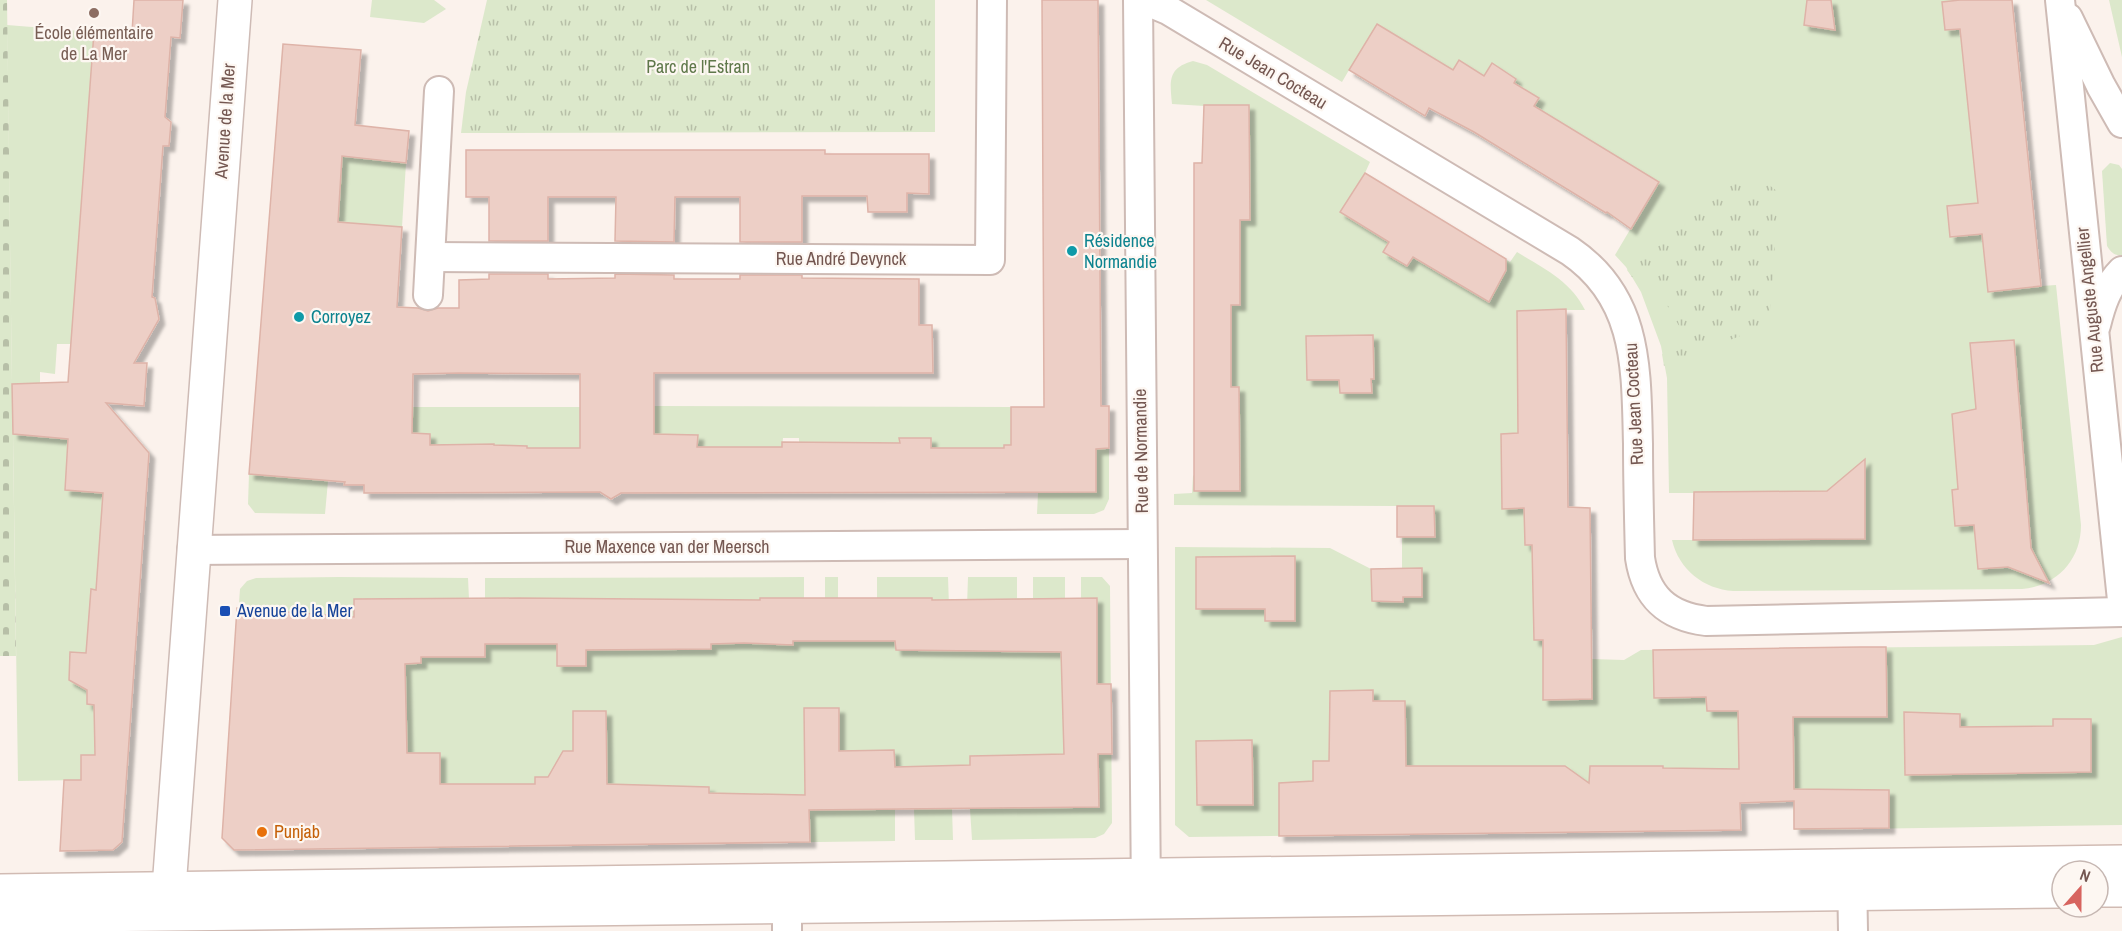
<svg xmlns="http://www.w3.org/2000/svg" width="2122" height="931" font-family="'Archivo Narrow',sans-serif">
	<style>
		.grass { fill: #dce8cb }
		.cemetery { fill: url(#cemetery-stones) }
		.park { fill: url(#park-tufts) }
		.building { fill: #edcfc6; stroke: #deb3a8; stroke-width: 1.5; fill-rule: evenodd; filter: url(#shadow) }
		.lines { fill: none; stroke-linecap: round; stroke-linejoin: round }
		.minor-casing { stroke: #cebbb5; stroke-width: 32 }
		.tertiary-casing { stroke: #cebbb5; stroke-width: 36 }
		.secondary-casing { stroke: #d1bbb3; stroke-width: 36 }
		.minor { stroke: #fff; stroke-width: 28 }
		.tertiary { stroke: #fff; stroke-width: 33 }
		.secondary { stroke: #fff; stroke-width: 33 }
		.education-dot { fill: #8d6e63; stroke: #fdf7f2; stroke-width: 2 }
		.culture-dot { fill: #0f9aa8; stroke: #fdf7f2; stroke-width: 2 }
		.transit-dot { fill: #1a4fb4; stroke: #fdf7f2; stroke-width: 2 }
		.food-dot { fill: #e8710a; stroke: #fdf7f2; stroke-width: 2 }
		.labels { text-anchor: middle; stroke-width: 4.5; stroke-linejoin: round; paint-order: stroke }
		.education-label { font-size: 18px; fill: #785e54; stroke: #fdf7f2 }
		.park-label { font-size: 18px; fill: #5f784a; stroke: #fdf7f2 }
		.street-label { font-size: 18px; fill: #745751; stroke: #fdf7f2 }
		.culture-label { font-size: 18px; fill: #0d838f; stroke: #fdf7f2; text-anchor: start }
		.transit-label { font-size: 18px; fill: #164399; stroke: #fdf7f2; text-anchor: start }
		.food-label { font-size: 18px; fill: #c56008; stroke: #fdf7f2; text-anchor: start }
	</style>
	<defs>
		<pattern id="cemetery-stones" width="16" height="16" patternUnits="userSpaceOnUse" patternTransform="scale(1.5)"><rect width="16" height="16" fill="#dce8cb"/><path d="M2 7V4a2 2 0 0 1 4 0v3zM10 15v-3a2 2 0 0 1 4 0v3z" fill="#b7bfa7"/></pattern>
		<pattern id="park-tufts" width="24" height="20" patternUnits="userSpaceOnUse" patternTransform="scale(1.5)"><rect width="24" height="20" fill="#dce8cb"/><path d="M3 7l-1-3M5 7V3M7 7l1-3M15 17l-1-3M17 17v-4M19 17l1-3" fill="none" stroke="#b7bfa7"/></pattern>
		<filter id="shadow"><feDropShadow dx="5.5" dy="5.5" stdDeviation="1.5" flood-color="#0004"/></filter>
	</defs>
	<rect width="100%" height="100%" fill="#fbf2ec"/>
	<g class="grass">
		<path d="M372,0H434L446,9L424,23L370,17Z"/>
		<path d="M1206,0H2012L2041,286L2056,285L2081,525C2081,560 2057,586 2022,589L1733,591C1704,589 1679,570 1672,540H1693L1694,493H1669L1667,378L1661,346L1641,292L1626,267L1615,255L1631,228L1431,106L1425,116L1349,70L1342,82Z"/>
		<path d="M2109,0H2122V57Z"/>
		<path d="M7,25L94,32L71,344H57L55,374L40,372V383L12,384Z"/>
		<path d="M1193,61L1207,65L1370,162L1365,173L1510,262L1517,252C1543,268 1571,281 1585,310H1566L1568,507L1590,508L1592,659L1624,660L1641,650L2094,645L2122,637V825L1794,830L1793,802L1740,803L1741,830L1189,837L1175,825V547L1330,548L1371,569L1402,568V537H1397V506L1174,505V494L1192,493L1193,476L1194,475V163L1203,162L1204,106L1172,104C1170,82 1167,68 1193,61Z"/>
		<path d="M343,142L393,162L406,163L402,227L316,220Z"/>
		<path d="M2110,163L2119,165L2122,169V255C2114,256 2111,252 2107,246L2102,171Z"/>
		<path d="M654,406L1011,407V420L1037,445H1005L1004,493H984V449L931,448V438H900V445L799,443V438H783L782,448L697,447V435H633Z"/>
		<path d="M412,407H580V448H527L526,446L494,445V444H463L462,447H430V434L398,433Z"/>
		<path d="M13,434L68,439L65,490L103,493L97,590L91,589L92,654L71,652L69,674L88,686L87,704L95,705L110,755L81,756V780L18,781Z"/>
		<path d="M1109,448V499L1104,510L1094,514H1037L1038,493L1096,492V449Z"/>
		<path d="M249,474L328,481L325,514L255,513L248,504Z"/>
		<path d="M339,577L468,578L469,599L485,598V578L804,577V598H825V577H838V598H877V577H948L949,606H967L968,577H1017V598H1033V577H1065V598H1081V577H1102L1110,586L1112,823L1104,834L1095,838L972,840L970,809H952L953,840H915L914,809H895V841L234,850L222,838L240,589L247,581L256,578Z"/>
	</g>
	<path class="cemetery" d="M0,0H7L12,383H40V437L13,435L16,656H0Z"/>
	<g class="park">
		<path d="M487,0H935V132L461,133L466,92Z"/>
		<path d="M1758,176L1778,192L1772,293L1768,325L1664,366L1662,354L1689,343L1646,269L1632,277L1627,270L1701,196Z"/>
	</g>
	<g class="building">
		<path d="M134,0H183L180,38L171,37L165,117L171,122L169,146H163L152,297L155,298L159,319L134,363H147L144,406L106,403L149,453L122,842L113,850L60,851L64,780H81V755H95L94,705L87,704V690L69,680L70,652L86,653L91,589L96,590L103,493L65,490L68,439L13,434L12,384L68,382L94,32L132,33Z"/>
		<path d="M1042,0H1098L1101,406H1109V448L1096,449V492L621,493L611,499L600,492L364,493V485H344L345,482L249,474L283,44L361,50L355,125L409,131L406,163L342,156L338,222L402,227L397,307L418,308L428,311L438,308H459V280L489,279V274H548V279L615,278V274L674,275V279H740V275H802V278L919,279V325H932L933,373H654V434L698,435L697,447H782V442L900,443L899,438H931V448H1004V445H1011V407H1044ZM459,373L580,374V448H527V446L494,445V444L430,445V434L412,433L413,374Z"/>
		<path d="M1807,0H1831L1835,30L1804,25Z"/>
		<path d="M1960,0H2012L2041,286L1988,292L1982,234L1950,237L1947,206L1978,203L1960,29L1945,30L1942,2Z"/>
		<path d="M1377,24L1453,70L1459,60L1484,76L1492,63L1516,79L1514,83L1539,98L1534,106L1659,182L1631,229L1607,212L1606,213L1474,132L1429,108L1425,116L1349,70Z"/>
		<path d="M1204,105H1249L1250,220H1240V305H1231V387H1239L1240,491H1194V163H1202Z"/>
		<path d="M466,150H825V154H929V194L907,193V212H868L867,196H802V242H740V197H675L674,242L615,241L616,197H548V241H489V197H466Z"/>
		<path d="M1365,173L1506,259V270L1489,302L1413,257L1407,266L1383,252L1389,242L1340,212Z"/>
		<path d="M1566,309L1568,507L1590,508L1592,699L1543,700V640H1534L1532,545H1525L1524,508L1502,509L1501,434L1518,433L1517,311Z"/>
		<path d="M1373,335L1374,379H1371L1372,393H1340L1339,380H1307L1306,336Z"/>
		<path d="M2014,340L2031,548L2049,583L2008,567L1978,569L1974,525L1955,526L1952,490L1958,489L1952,414L1976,409L1970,343Z"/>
		<path d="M1865,459V539L1693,540L1694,492L1827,491Z"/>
		<path d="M1397,506H1434L1435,537H1397Z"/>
		<path d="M1295,556V621H1265V609H1196V557Z"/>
		<path d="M1422,568V597H1403V602L1372,601L1371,569Z"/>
		<path d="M519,598L760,600V598H932V600L1097,598V684H1111L1112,754H1098L1099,807L809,810L810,842L234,850L222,838L237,608L354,617V599ZM793,641H895L896,650L1061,652L1064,754L970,756V765L895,767L894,750L839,751V708H804L805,795L709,793V787L607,784L606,711H573V751H563L548,777H535V784H440V753H407L405,664L421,663V657H485V644H557V666H586V650L711,649V644L744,643L793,645Z"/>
		<path d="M1860,647H1886L1887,717H1793L1794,789L1889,790V828L1794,829V801L1740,803L1741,830L1279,836V783L1313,781V761H1329L1330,691L1373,690V701H1405L1406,766H1565L1589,783L1590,766H1663V768L1739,769L1738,711H1707L1706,697L1654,698L1653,650Z"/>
		<path d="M1904,712L1960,714V727L2053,726V719H2091V772L1905,775Z"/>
		<path d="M1252,740L1253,805H1197L1196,741Z"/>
	</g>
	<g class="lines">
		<defs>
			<g id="minor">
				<path d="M1138,0L1146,898"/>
				<path d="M1144,0L1168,10L1570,251C1639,298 1636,369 1638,444C1638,482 1639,520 1640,558C1646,597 1667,616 1706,621L2122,612"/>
				<path d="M2060,0L2122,600"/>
				<path d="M2068,18L2101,86L2122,123"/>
				<path d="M431,257L990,260L992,0"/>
				<path d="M428,295L439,91"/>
				<path d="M2096,325C2101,305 2107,286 2122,271"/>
				<path d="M192,550L1142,544"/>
				<path d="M1852,873L1853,931"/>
				<path d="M787,884V931"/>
			</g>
			<path id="tertiary" d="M169,888L235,0"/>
			<g id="secondary">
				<path d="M2098,890H2122"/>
				<path d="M0,891L2122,862"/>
				<path d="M0,916L2062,891"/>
			</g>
		</defs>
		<use href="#minor" class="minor-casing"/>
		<use href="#tertiary" class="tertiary-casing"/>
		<use href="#secondary" class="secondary-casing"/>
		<use href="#minor" class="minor"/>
		<use href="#tertiary" class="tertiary"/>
		<use href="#secondary" class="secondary"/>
	</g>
	<circle class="education-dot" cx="94" cy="13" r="6"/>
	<g class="culture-dot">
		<circle cx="1072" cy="251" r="6"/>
		<circle cx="299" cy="317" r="6"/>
	</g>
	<rect class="transit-dot" x="219" y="605" width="12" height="12" rx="3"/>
	<circle class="food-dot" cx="262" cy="832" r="6"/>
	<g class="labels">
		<g class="education-label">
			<text x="94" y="39">École élémentaire<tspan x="94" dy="21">de La Mer</tspan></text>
		</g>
		<g class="park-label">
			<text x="698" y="73">Parc de l'Estran</text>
		</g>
		<g class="street-label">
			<text transform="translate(1273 73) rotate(31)" y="6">Rue Jean Cocteau</text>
			<text transform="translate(225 121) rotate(-86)" y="6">Avenue de la Mer</text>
			<text x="841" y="265">Rue André Devynck</text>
			<text transform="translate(2090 300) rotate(-96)" y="6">Rue Auguste Angellier</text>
			<text transform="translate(1634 404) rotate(-93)" y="6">Rue Jean Cocteau</text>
			<text transform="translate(1141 451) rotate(-91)" y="6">Rue de Normandie</text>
			<text x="667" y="553">Rue Maxence van der Meersch</text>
		</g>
		<g class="culture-label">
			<text x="1084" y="247">Résidence<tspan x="1084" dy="21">Normandie</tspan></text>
			<text x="311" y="323">Corroyez</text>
		</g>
		<g class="transit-label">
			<text x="237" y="617">Avenue de la Mer</text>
		</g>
		<g class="food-label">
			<text x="274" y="838">Punjab</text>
		</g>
	</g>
	<g transform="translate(2080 889) rotate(21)"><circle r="28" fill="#fdf7f2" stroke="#c6b7b2" stroke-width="1.5"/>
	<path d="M0-4.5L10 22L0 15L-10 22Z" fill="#d7645f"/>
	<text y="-9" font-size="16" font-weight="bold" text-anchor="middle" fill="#745751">N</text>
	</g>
</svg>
